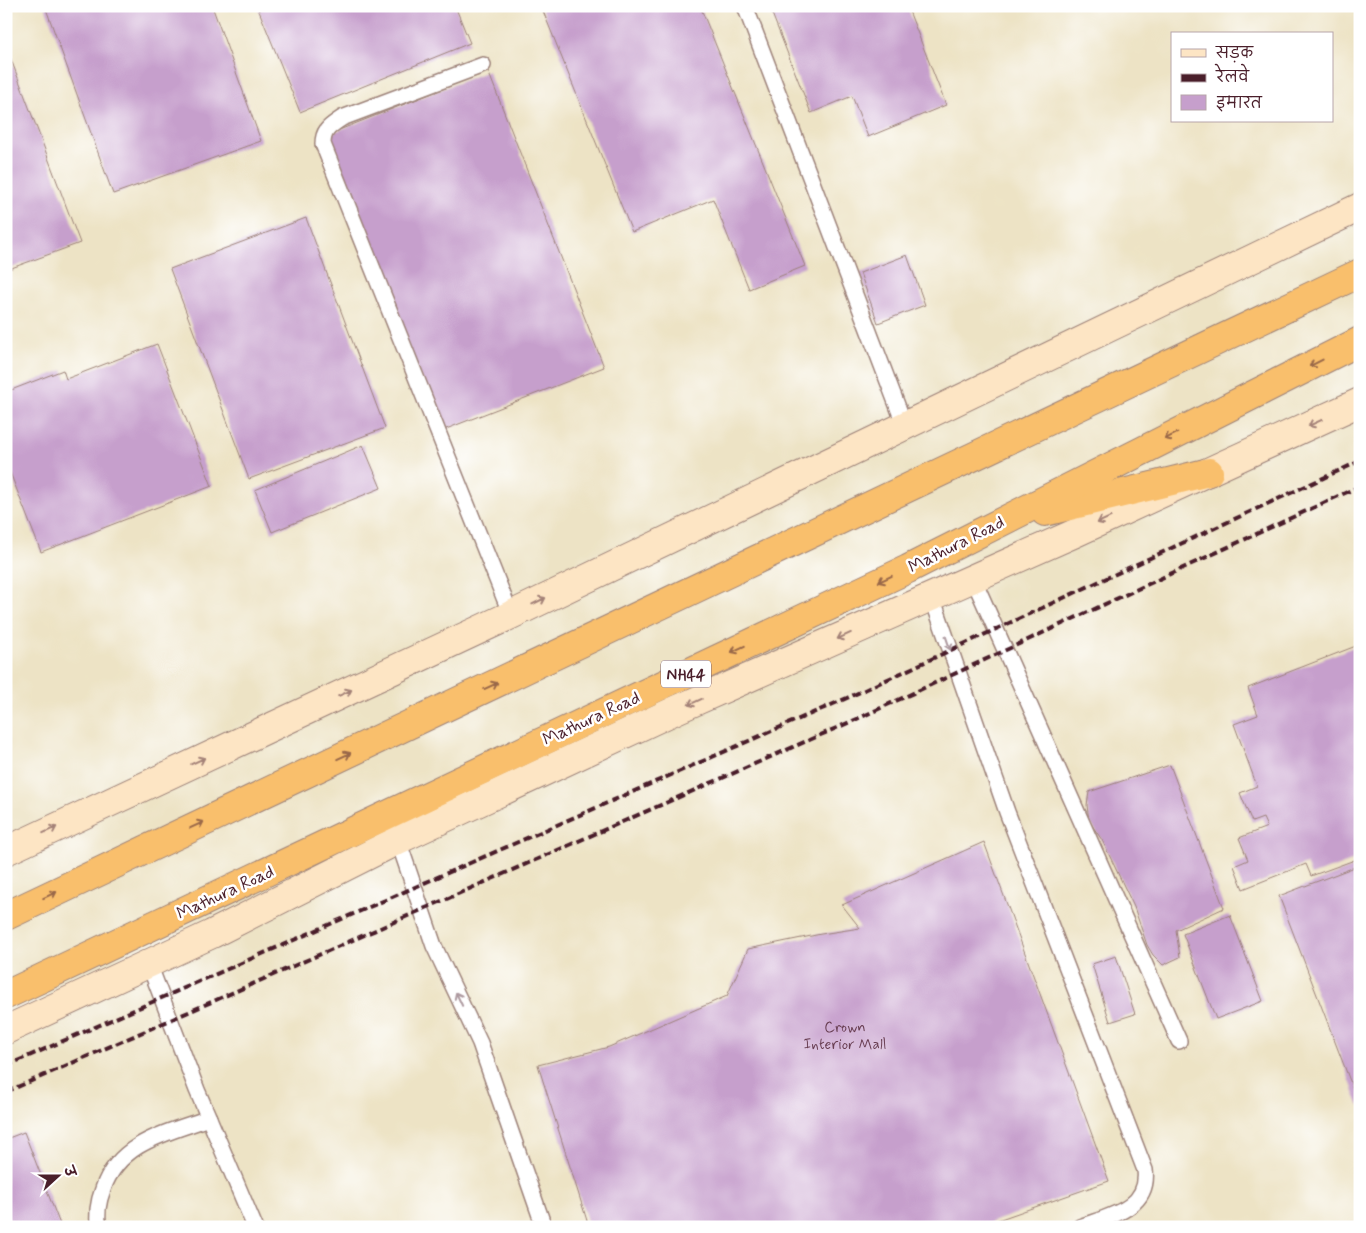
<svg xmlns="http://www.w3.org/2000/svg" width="1366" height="1233" font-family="Mynerve,'Playpen Sans Deva',sans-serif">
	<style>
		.building { fill: #c69fcc }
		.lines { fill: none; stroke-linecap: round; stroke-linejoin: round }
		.lane-casing { stroke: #9c8178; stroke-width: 18 }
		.secondary-casing { stroke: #9c8178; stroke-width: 30 }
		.highway-casing { stroke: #9c8178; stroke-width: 30 }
		.lane { stroke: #fff; stroke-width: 15 }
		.secondary { stroke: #fde5c4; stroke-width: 28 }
		.highway { stroke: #f9bf6c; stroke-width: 28 }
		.rail { stroke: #4a1f2b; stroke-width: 4; stroke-dasharray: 8 4; stroke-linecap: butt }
		.oneway { stroke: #996748 }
		.oneway2 { stroke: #a48278 }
		.oneway3 { stroke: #ae9aa0 }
		.labels { text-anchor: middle; stroke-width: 5; stroke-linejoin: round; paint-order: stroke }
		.number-label { font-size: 15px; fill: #693f53 }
		.shield { fill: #fff; stroke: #80626b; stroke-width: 1 }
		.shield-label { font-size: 16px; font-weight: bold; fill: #4a1f2b }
		.street-label { font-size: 18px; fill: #4a1f2b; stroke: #fff }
	</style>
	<rect width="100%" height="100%" fill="#fff"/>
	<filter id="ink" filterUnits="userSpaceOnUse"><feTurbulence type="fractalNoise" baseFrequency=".02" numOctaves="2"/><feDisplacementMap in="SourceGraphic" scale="10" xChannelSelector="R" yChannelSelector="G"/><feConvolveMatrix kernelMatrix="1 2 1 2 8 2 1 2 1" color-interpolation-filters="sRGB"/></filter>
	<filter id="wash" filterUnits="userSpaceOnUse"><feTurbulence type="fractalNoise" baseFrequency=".0096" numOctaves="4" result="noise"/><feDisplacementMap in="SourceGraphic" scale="20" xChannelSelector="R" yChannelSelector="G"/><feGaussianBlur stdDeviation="1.12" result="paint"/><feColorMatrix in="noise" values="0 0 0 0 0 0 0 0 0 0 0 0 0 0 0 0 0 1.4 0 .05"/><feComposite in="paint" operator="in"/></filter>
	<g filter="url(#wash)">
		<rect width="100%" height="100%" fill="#ede3c5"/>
		<g id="blocks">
			<g class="building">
				<path d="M45,6H212L261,141L113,194Z"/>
				<path d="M257,6H455L470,43L300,112Z"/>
				<path d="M541,6H700L805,266L749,289L713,199L632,232Z"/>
				<path d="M769,6H907L946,105L868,137L852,96L811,113Z"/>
				<path d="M6,46L80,243L6,270Z"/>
				<path d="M488,71L604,367L441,431L324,136Z"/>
				<path d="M306,218L385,428L249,479L170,269Z"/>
				<path d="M907,255L925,305L878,323L860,273Z"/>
				<path d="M157,344L212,486L41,552L6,462V392L63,370L66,379Z"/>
				<path d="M363,445L381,488L272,532L255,490Z"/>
				<path d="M1356,646L1360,656V858L1311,876L1306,864L1243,889L1234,866L1248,860L1239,838L1267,827L1263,818L1252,822L1240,793L1257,786L1234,724L1258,715L1248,688Z"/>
				<path d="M1170,765L1224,908L1176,930L1180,957L1163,965L1153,955L1147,945L1134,907L1102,840L1089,821L1087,805L1089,792Z"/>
				<path d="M984,842L1109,1181L978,1227H589L538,1065L609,1047L727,996L748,949L821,934L860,928L842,905Z"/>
				<path d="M1360,865V1107L1279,896Z"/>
				<path d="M1230,915L1263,1001L1216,1019L1183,934Z"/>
				<path d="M1116,956L1135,1014L1110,1022L1092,964Z"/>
				<path d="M24,1132L61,1227H12L6,1212V1139Z"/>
			</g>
		</g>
	</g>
	<g filter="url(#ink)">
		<use href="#blocks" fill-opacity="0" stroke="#9c8178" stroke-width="1"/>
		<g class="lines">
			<defs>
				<g id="lane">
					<path d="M745,6L905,426"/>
					<path d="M483,65L342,118C331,126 323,129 323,144L511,615"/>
					<path d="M973,578L1179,1041"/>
					<path d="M932,597L1007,812L1145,1170C1150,1209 1109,1216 1080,1227"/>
					<path d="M398,840L434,946L480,1043L544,1227"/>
					<path d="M149,964L197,1090L255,1227"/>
					<path d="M99,1227C96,1214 98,1202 103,1189C119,1142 167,1133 209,1118"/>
				</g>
				<g id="secondary">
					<path d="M6,851L511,615L1360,207"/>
					<path d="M6,1030L212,934L398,840L678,709L1073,534L1360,402"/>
				</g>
				<g id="highway">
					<path d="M1045,512L1209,472"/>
					<path d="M6,916L1360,273"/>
					<path d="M6,995L908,569L1360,341"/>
				</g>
			</defs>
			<use href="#lane" class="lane-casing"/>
			<use href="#secondary" class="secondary-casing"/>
			<use href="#highway" class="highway-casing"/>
			<use href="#lane" class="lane"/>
			<use href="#secondary" class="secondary"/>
			<use href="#highway" class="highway"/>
			<g class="rail">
				<path d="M6,1066L847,698L1360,461"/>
				<path d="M6,1092L857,719L1360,486"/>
			</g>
		</g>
		<defs><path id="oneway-shaft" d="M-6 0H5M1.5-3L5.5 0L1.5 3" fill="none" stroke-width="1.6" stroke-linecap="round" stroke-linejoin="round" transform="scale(1.25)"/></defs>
		<g class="oneway">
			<use href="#oneway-shaft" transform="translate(1316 363) rotate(153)"/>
			<use href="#oneway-shaft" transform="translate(1171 436) rotate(153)"/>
			<use href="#oneway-shaft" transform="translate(885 579) rotate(155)"/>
			<use href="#oneway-shaft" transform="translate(738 649) rotate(155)"/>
			<use href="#oneway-shaft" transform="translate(491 686) rotate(-25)"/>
			<use href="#oneway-shaft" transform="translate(344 756) rotate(-25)"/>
			<use href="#oneway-shaft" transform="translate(197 825) rotate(-25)"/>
			<use href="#oneway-shaft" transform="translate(50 895) rotate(-25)"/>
		</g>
		<g class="oneway2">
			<use href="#oneway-shaft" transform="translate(1315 423) rotate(155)"/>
			<use href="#oneway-shaft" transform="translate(1104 520) rotate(155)"/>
			<use href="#oneway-shaft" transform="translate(539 601) rotate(-26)"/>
			<use href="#oneway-shaft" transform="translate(844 636) rotate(156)"/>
			<use href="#oneway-shaft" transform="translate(345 693) rotate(-25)"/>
			<use href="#oneway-shaft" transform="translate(695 702) rotate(156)"/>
			<use href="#oneway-shaft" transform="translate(198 761) rotate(-25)"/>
			<use href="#oneway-shaft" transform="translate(50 830) rotate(-25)"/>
		</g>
		<g class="oneway3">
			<use href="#oneway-shaft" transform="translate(948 643) rotate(71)"/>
			<use href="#oneway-shaft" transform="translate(459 999) rotate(-115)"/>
		</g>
	</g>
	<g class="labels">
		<g class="number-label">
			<text x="845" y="1032">Crown<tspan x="845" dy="17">Interior Mall</tspan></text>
		</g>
		<rect class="shield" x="661" y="660.5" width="50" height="27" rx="4"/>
		<g class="shield-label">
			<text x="686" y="680">NH44</text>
		</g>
		<g class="street-label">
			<text transform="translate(956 544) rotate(-27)" y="6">Mathura Road</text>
			<text transform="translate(591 718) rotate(-25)" y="6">Mathura Road</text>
			<text transform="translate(225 892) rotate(-25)" y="6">Mathura Road</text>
		</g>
	</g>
	<rect width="1366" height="1233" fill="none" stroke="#fff" stroke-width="25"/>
	<rect x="1171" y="32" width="162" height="90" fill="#ffffff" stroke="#b7a5aa"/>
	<rect x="1181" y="49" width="25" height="8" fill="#fde5c4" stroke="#b7a5aa"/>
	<text x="1216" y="58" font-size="15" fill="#4a1f2b">सड़क</text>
	<rect x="1181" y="74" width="25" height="8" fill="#4a1f2b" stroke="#b7a5aa"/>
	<text x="1216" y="82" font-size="15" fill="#4a1f2b">रेलवे</text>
	<rect x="1181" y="95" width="25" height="15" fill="#c69fcc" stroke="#b7a5aa"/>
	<text x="1216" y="108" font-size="15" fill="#4a1f2b">इमारत</text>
	<g transform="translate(58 1176) rotate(69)" stroke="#ffffff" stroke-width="4" paint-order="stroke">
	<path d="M0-4L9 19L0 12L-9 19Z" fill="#4a1f2b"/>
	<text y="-8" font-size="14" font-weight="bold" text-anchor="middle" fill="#4a1f2b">उ</text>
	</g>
</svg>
